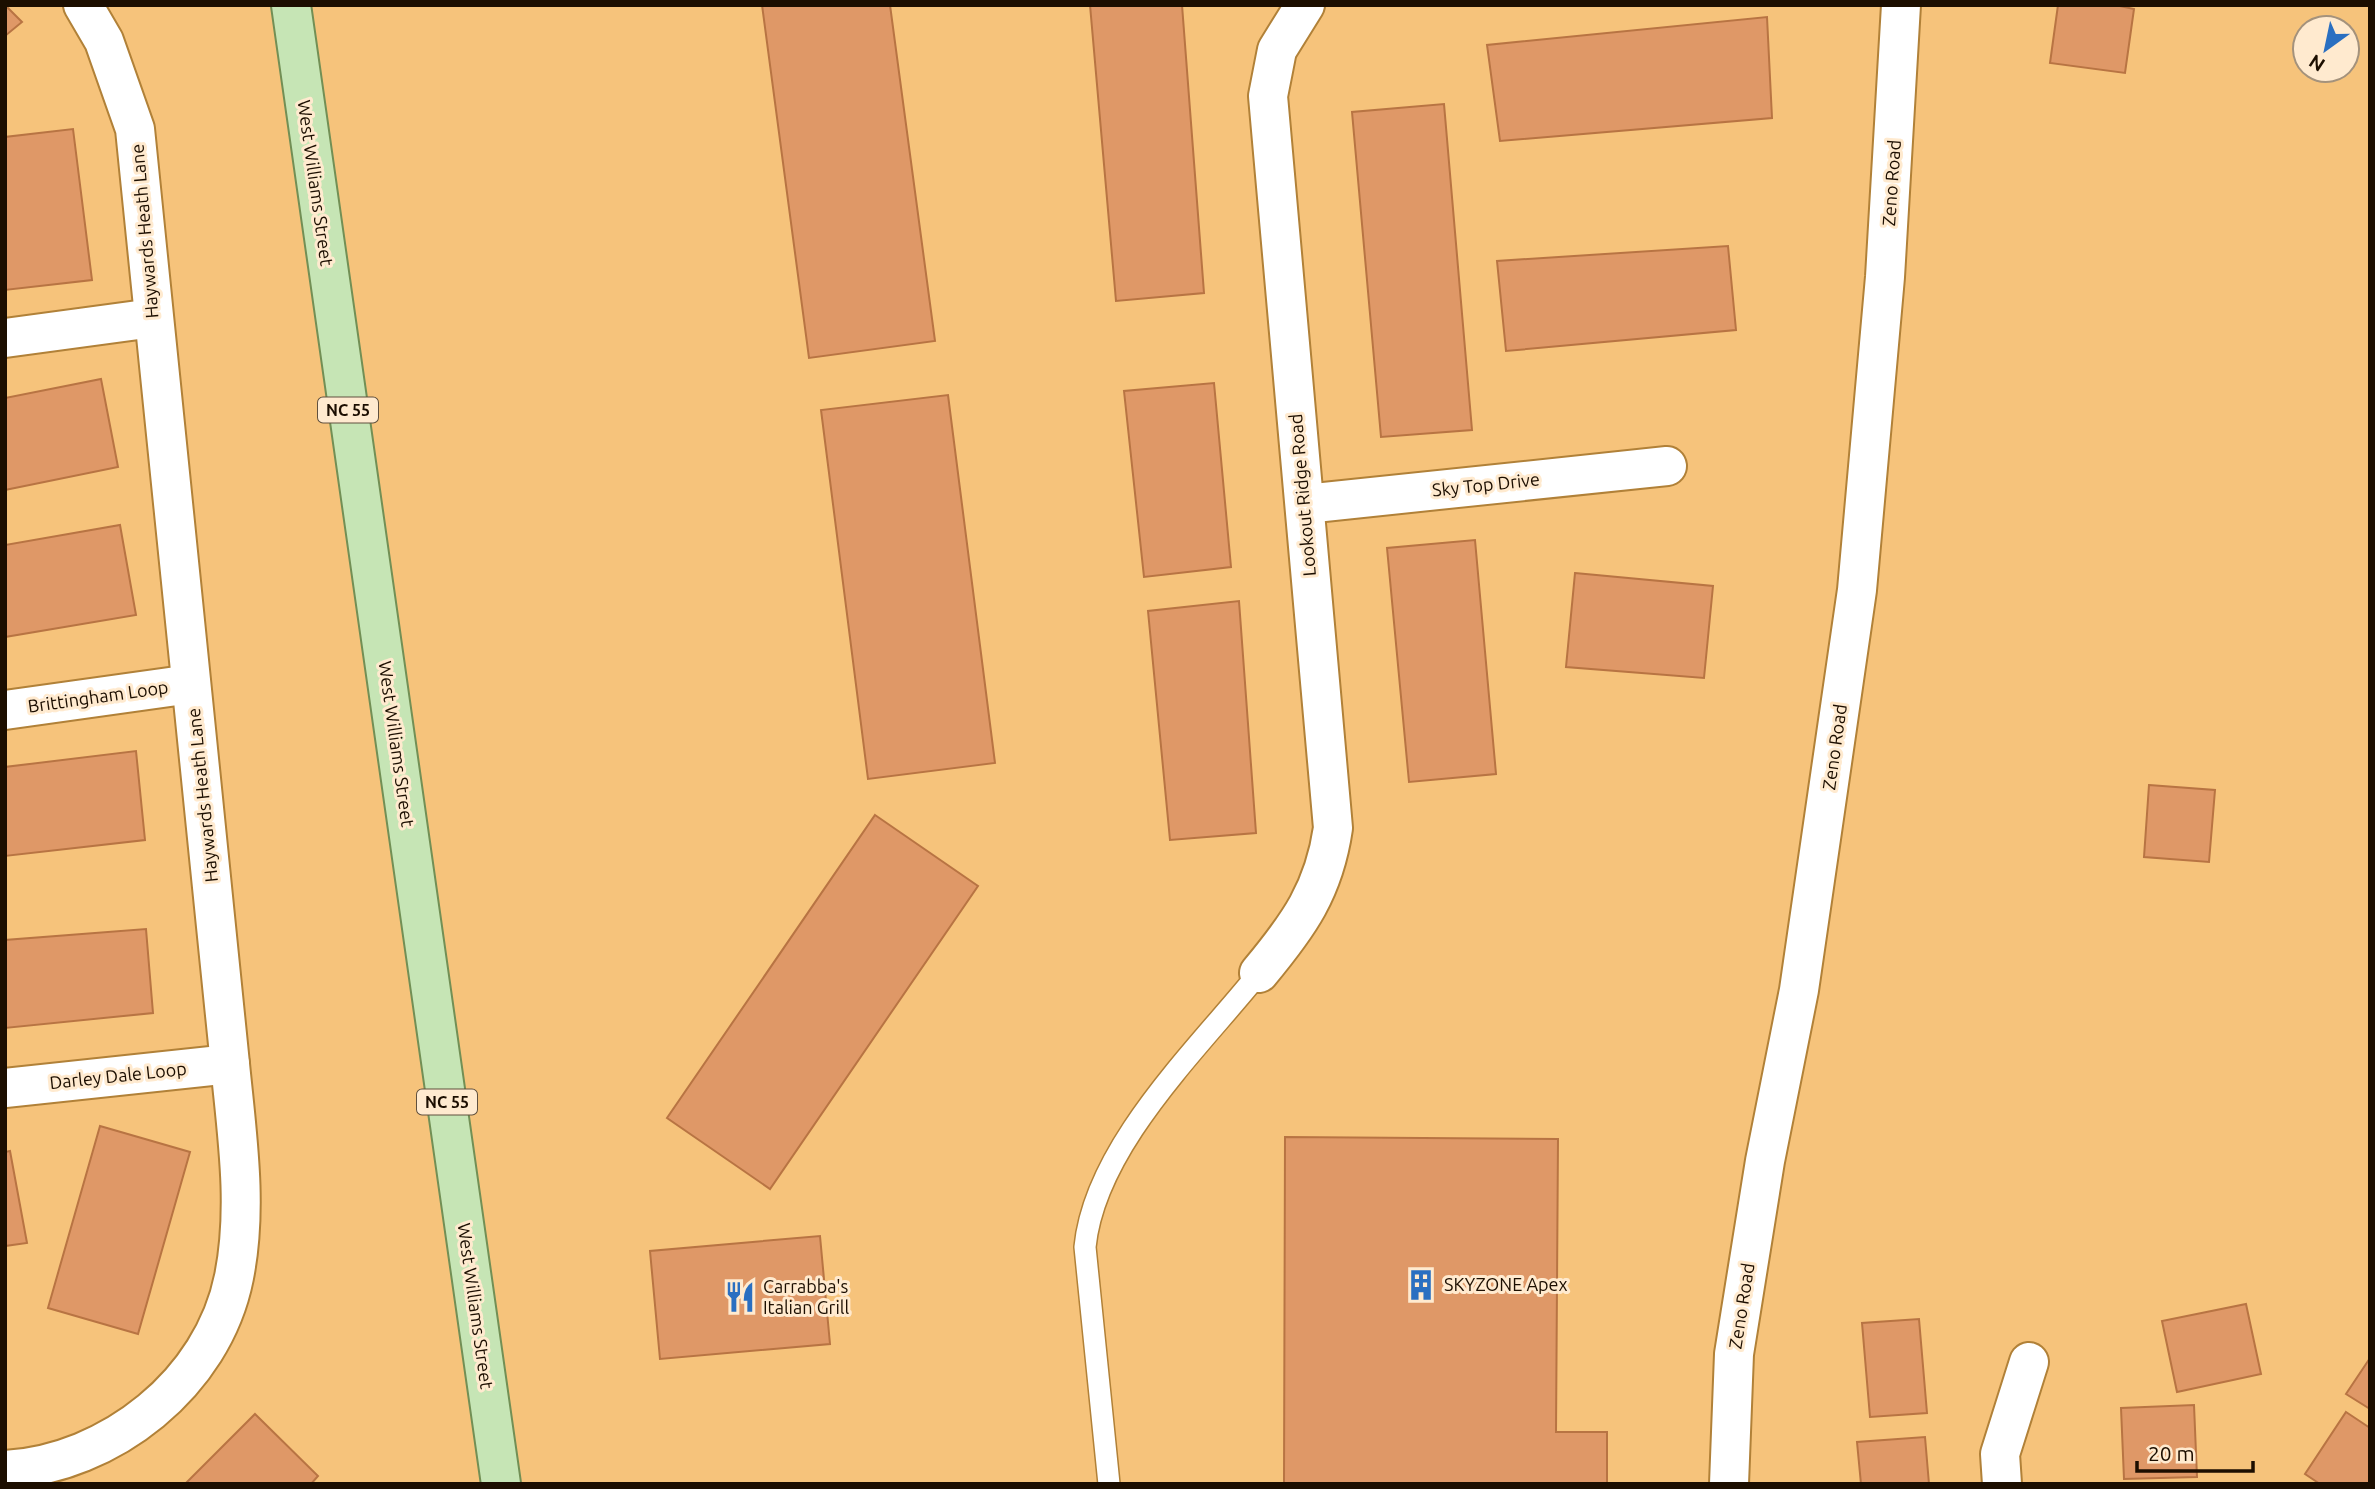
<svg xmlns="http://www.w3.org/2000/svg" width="2375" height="1489" font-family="Ubuntu,sans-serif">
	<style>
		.building { fill: #df9867; stroke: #b87443; stroke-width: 2 }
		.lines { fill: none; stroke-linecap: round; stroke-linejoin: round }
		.service-casing { stroke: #b18138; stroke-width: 24 }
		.minor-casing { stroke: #b18138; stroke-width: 42 }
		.tertiary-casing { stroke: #b18138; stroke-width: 42 }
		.primary-casing { stroke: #728f55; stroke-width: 42 }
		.service { stroke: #fff; stroke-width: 21 }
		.minor { stroke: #fff; stroke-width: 38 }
		.tertiary { stroke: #fff; stroke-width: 38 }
		.primary { stroke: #c6e5b5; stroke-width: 38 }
		.labels { text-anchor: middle; stroke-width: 6; stroke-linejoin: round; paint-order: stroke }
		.shield { fill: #ffeacf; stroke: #60503e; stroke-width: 2 }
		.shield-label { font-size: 16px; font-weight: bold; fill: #1c0e00 }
		.street-label { font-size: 18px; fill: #1c0e00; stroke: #ffeacf }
		.poi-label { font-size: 18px; fill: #1c0e00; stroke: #ffeacf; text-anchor: start }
	</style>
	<rect width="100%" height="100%" fill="#f6c37b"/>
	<g class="building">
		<path d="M5,5L22,22L5,36Z"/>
		<path d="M762,5H890L935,341L809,358Z"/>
		<path d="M1090,5H1182L1204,293L1116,301Z"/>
		<path d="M2058,5H2115L2134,9L2125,73L2050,63Z"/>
		<path d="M1767,17L1772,118L1500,141L1487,45Z"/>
		<path d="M1444,104L1472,430L1381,437L1352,112Z"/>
		<path d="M73,129L92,280L5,290V137Z"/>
		<path d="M1728,246L1736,330L1506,351L1497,261Z"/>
		<path d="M101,379L118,467L5,490V398Z"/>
		<path d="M1214,383L1231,567L1144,577L1124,391Z"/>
		<path d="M948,395L995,763L868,779L821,410Z"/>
		<path d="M120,525L136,615L5,637V545Z"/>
		<path d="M1475,540L1496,774L1409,782L1387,548Z"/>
		<path d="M1575,573L1713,586L1704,678L1566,667Z"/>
		<path d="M1239,601L1256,833L1170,840L1148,611Z"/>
		<path d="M136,751L145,840L5,856V767Z"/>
		<path d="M2149,785L2215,790L2209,862L2144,857Z"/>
		<path d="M875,815L978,886L770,1189L667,1118Z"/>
		<path d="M146,929L153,1013L5,1028V940Z"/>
		<path d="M100,1126L190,1152L138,1334L48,1308Z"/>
		<path d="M1285,1137L1558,1139L1556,1432H1607V1484H1284Z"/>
		<path d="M10,1151L27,1243L5,1246V1152Z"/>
		<path d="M820,1236L830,1344L660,1359L650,1251Z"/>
		<path d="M2246,1304L2261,1374L2177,1392L2162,1321Z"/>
		<path d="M1919,1319L1927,1413L1870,1417L1862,1323Z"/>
		<path d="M2370,1358V1409L2346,1394Z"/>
		<path d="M2194,1405L2197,1477L2124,1479L2121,1408Z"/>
		<path d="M2346,1412L2370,1428V1484H2320L2305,1474Z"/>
		<path d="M255,1414L318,1476L311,1484H185Z"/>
		<path d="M1925,1437L1929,1484H1861L1857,1442Z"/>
	</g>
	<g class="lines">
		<defs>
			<path id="service" d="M1109,1484L1085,1247C1095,1146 1198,1049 1259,973"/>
			<g id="minor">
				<path d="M5,338L153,318"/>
				<path d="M1305,504L1667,466"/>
				<path d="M5,710L191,684"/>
				<path d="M1259,973C1299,925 1324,890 1333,828L1268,96L1277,50L1305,5"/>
				<path d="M5,1088L230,1064"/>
				<path d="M5,1470C110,1464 213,1383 234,1277C248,1207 237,1135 230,1064L135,129L104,41L83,5"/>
				<path d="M2002,1484L2000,1454L2029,1362"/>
			</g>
			<path id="tertiary" d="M1729,1484L1734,1354L1765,1161L1799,990L1857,590L1885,277L1901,5"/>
			<path id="primary" d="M291,5L501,1484"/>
		</defs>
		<use href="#service" class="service-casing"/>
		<use href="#minor" class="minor-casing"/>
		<use href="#tertiary" class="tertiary-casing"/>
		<use href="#primary" class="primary-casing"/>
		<use href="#service" class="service"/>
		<use href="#minor" class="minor"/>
		<use href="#tertiary" class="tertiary"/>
		<use href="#primary" class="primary"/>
	</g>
	<defs>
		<symbol id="building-bare" viewBox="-9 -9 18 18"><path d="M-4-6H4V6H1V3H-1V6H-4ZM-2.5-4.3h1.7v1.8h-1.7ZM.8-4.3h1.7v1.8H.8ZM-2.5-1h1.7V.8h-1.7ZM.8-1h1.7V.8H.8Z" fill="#2a6fc1" stroke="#ffeacf" stroke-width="2.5" paint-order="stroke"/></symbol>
		<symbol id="restaurant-bare" viewBox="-9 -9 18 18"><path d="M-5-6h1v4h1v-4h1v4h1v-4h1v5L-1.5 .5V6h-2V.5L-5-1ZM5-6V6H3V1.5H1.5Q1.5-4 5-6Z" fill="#2a6fc1" stroke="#ffeacf" stroke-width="2.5" paint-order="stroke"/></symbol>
	</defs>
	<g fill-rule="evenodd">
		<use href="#building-bare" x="1399" y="1263" width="44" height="44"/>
		<use href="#restaurant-bare" x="718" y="1275" width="44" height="44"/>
	</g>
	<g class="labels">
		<g class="shield">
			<rect x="318" y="397.5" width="60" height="25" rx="5"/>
			<rect x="417" y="1089.5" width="60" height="25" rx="5"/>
		</g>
		<g class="shield-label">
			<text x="348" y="416">NC 55</text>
			<text x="447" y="1108">NC 55</text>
		</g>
		<g class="street-label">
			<text transform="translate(315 183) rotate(82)" y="6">West Williams Street</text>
			<text transform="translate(1892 183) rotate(-86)" y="6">Zeno Road</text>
			<text transform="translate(145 231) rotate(-95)" y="6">Haywards Heath Lane</text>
			<text transform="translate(1486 485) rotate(-6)" y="6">Sky Top Drive</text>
			<text transform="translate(1303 495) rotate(-95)" y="6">Lookout Ridge Road</text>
			<text transform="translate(98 697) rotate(-8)" y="6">Brittingham Loop</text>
			<text transform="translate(396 744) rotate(82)" y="6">West Williams Street</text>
			<text transform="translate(1835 747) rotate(-82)" y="6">Zeno Road</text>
			<text transform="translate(203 795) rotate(-96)" y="6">Haywards Heath Lane</text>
			<text transform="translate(118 1076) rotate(-6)" y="6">Darley Dale Loop</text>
			<text transform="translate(475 1306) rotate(82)" y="6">West Williams Street</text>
			<text transform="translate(1742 1306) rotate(-81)" y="6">Zeno Road</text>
		</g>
		<g class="poi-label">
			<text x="1444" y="1291">SKYZONE Apex</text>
			<text x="763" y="1293">Carrabba's<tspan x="763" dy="21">Italian Grill</tspan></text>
		</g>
	</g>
	<rect width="2375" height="1489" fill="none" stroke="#1c0e00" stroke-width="14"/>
	<g transform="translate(2326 49) rotate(213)"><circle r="33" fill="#ffeacf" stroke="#a4927c" stroke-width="2"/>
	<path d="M0-5L12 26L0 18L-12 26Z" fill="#2a6fc1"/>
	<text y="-10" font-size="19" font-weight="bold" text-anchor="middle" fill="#1c0e00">N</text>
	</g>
	<path d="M2137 1461v10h116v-10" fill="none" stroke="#1c0e00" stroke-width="3.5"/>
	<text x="2148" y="1461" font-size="21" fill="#1c0e00" stroke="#ffeacf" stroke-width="5" paint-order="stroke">20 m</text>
</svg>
